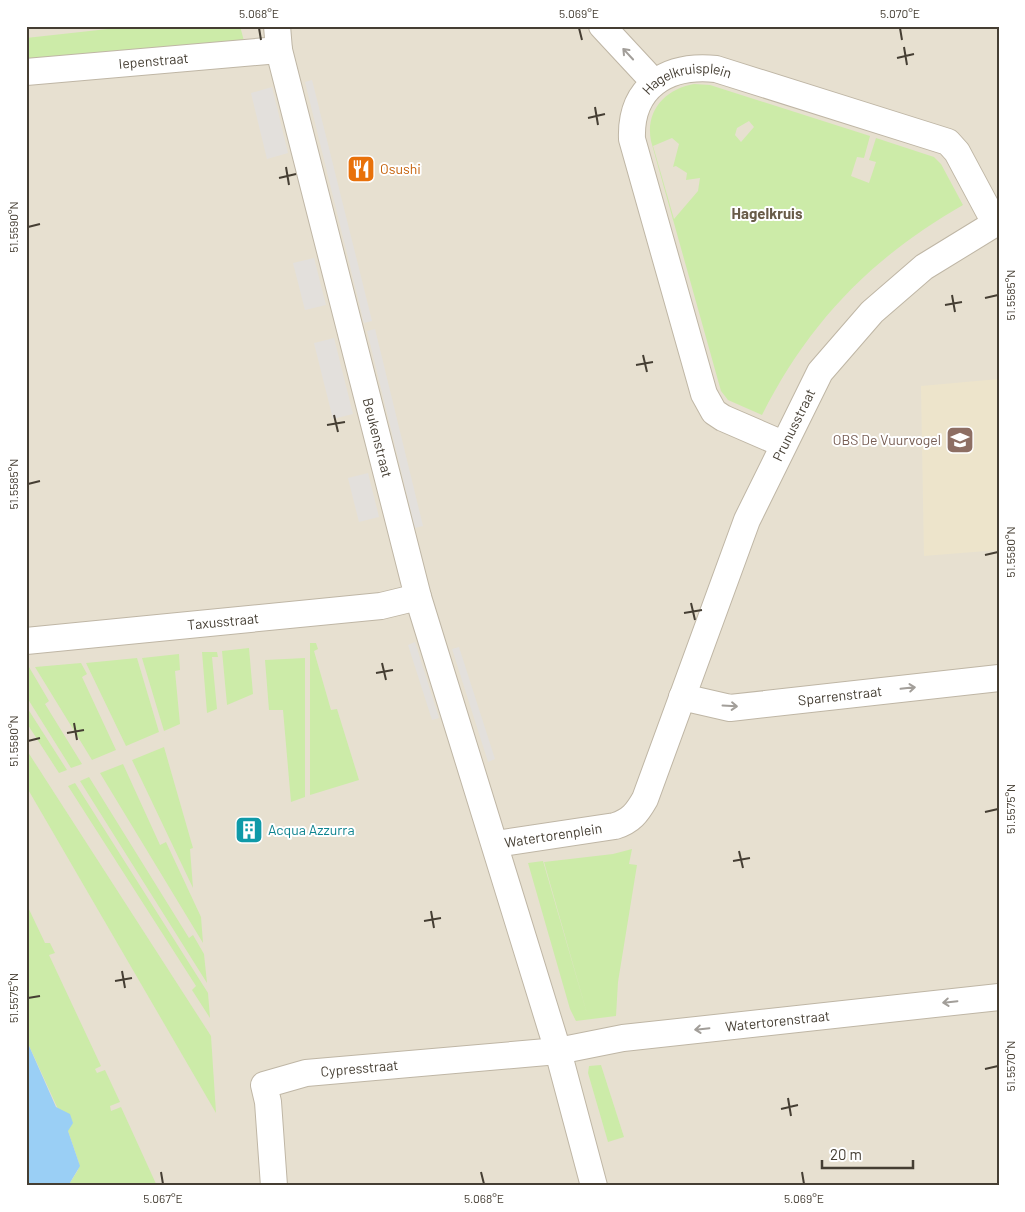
<svg xmlns="http://www.w3.org/2000/svg" width="1025" height="1212" font-family="Barlow,sans-serif">
	<style>
		.residential { fill: #e7e0d0 }
		.education { fill: #ede4cb }
		.green { fill: #cceba8; fill-rule: evenodd }
		.parking { fill: #e3e0dc }
		.water { fill: #9acff5 }
		.lines { fill: none; stroke-linecap: round; stroke-linejoin: round }
		.minor-casing { stroke: #bfb6a5; stroke-width: 28 }
		.minor { stroke: #fff; stroke-width: 26 }
		.oneway { stroke: #a29e99 }
		.ticks { fill: none; stroke: #453e33; stroke-width: 2 }
		.labels { text-anchor: middle; stroke-width: 4; stroke-linejoin: round; paint-order: stroke }
		.street-label { font-size: 14px; fill: #453e33; stroke: #fff }
		.food-label { font-size: 14px; fill: #c56008; stroke: #fff; text-anchor: start }
		.education-label { font-size: 14px; fill: #785e54; stroke: #fff; text-anchor: end }
		.culture-label { font-size: 14px; fill: #0d838f; stroke: #fff; text-anchor: start }
		.neighbourhood-label { font-size: 15px; font-weight: bold; fill: #695c49; stroke: #fff }
		.neatline { fill: none; stroke: #453e33; stroke-width: 2 }
		.ticks-label { font-size: 12px; text-anchor: middle; fill: #453e33 }
	</style>
	<rect width="100%" height="100%" fill="#f3eee3"/>
	<rect class="residential" x="26" y="26" width="973" height="1160"/>
	<path class="education" d="M999,379V550L924,556L921,386Z"/>
	<g class="green">
		<path d="M135,26H240L244,41L26,60V38Z"/>
		<path d="M694,84L710,85L870,136L864,158L857,157L851,176L869,183L876,162L869,160L876,138L934,157L941,164L963,205C872,257 809,322 762,415L728,400L721,391L651,141C645,111 665,89 694,84ZM749,121L754,127L741,142L735,135L737,128ZM672,138L679,144L673,167L676,166L687,173L686,180L700,178L698,191L674,219L653,146Z"/>
		<path d="M310,643H316L318,649L314,651L331,710L337,709L359,780L310,795Z"/>
		<path d="M249,648L253,694L227,705L222,651Z"/>
		<path d="M202,652H217L218,657H212L217,709L207,713Z"/>
		<path d="M179,654L180,670L175,671L180,724L164,731L142,658Z"/>
		<path d="M137,658L159,732L126,746L86,663Z"/>
		<path d="M305,658V797L291,802L283,710H269L265,660Z"/>
		<path d="M81,663L87,674L82,677L116,750L92,760L35,667Z"/>
		<path d="M29,667L49,701L45,704L82,764L71,768L26,696V668Z"/>
		<path d="M26,706L67,770L59,773L26,722Z"/>
		<path d="M164,747L193,848L190,849L193,888L132,760Z"/>
		<path d="M26,749L211,1036L216,1113L26,786Z"/>
		<path d="M123,764L160,845L166,842L201,917L203,943L100,773Z"/>
		<path d="M89,777L189,938L193,935L204,954L207,983L80,781Z"/>
		<path d="M75,783L208,993L210,1018L192,990L196,986L68,786Z"/>
		<path d="M632,849L629,864L637,865L618,982L616,1016L576,1021L570,1009L528,863L543,861L588,1017L544,862L613,854Z"/>
		<path d="M26,903L45,943H50L55,953L49,955L101,1066L95,1069L97,1073L105,1070L120,1102L110,1106L111,1111L121,1107L157,1186H68L78,1170L79,1163L68,1131L26,1039Z"/>
		<path d="M601,1065L624,1137L608,1142L588,1073L589,1066Z"/>
	</g>
	<g class="parking">
		<path d="M312,80L372,321L364,323L305,82Z"/>
		<path d="M272,87L288,153L267,159L251,93Z"/>
		<path d="M314,258L326,305L305,310L293,263Z"/>
		<path d="M375,329L423,526L415,528L367,331Z"/>
		<path d="M334,338L353,414L333,419L314,343Z"/>
		<path d="M368,473L379,517L359,522L348,478Z"/>
		<path d="M415,642L439,718L432,720L408,645Z"/>
		<path d="M459,647L495,759L488,762L452,649Z"/>
	</g>
	<path class="water" d="M26,1039L56,1107L70,1114L73,1123L68,1131L80,1166L68,1186H26Z"/>
	<g class="lines">
		<defs>
			<g id="minor">
				<path id="s1" d="M277,26L279,50L418,597L558,1051L594,1186"/>
				<path d="M602,26L654,82"/>
				<path id="s2" d="M26,72L279,50"/>
				<path id="s3" d="M783,444L723,418L714,412L704,394L632,139C630,87 667,64 716,69L948,142L957,152L995,223"/>
				<path id="s4" d="M26,641L381,606L418,597"/>
				<path id="s5" d="M682,697L730,708L999,678"/>
				<path id="s6" d="M496,844L615,826C631,821 637,813 645,799L747,520L820,372L872,312L924,267L999,221"/>
				<path id="s7" d="M274,1186L268,1102L264,1085L306,1073L558,1051L623,1038L999,997"/>
			</g>
		</defs>
		<use href="#minor" class="minor-casing"/>
		<use href="#minor" class="minor"/>
	</g>
	<defs><path id="oneway-shaft" d="M-6 0H5M1.5-3L5.5 0L1.5 3" fill="none" stroke-width="1.6" stroke-linecap="round" stroke-linejoin="round" transform="scale(1.25)"/></defs>
	<g class="oneway">
		<use href="#oneway-shaft" transform="translate(628 54) rotate(-133)"/>
		<use href="#oneway-shaft" transform="translate(908 688) rotate(-6)"/>
		<use href="#oneway-shaft" transform="translate(730 706) rotate(3)"/>
		<use href="#oneway-shaft" transform="translate(950 1002) rotate(174)"/>
		<use href="#oneway-shaft" transform="translate(702 1029) rotate(174)"/>
	</g>
	<path class="ticks" d="M259,28L261,40M579,28L582,40M900,28L902,40M904,47L907,65M897,58L914,54M595,107L598,125M588,118L605,114M286,167L289,185M279,178L296,174M28,227L40,224M952,295L955,312M985,298L998,295M945,305L962,302M643,355L647,372M636,365L653,362M334,415L338,432M327,425L345,422M28,484L40,481M985,555L998,552M691,603L695,620M684,613L702,610M382,663L386,680M376,673L393,670M74,723L77,740M67,733L84,730M28,741L40,738M985,812L998,809M739,851L743,868M733,861L750,858M431,911L434,928M424,921L441,918M122,971L125,988M115,981L132,978M28,998L40,996M985,1069L998,1066M788,1098L791,1116M781,1109L798,1105M161,1172L163,1184M481,1172L484,1184M802,1172L804,1184"/>
	<defs>
		<symbol id="restaurant-square" viewBox="-11 -11 22 22"><rect x="-9" y="-9" width="18" height="18" rx="4" fill="#e8710a" stroke="#fff"/><path d="M-5-6h1v4h1v-4h1v4h1v-4h1v5L-1.5 .5V6h-2V.5L-5-1ZM5-6V6H3V1.5H1.5Q1.5-4 5-6Z" fill="#fff"/></symbol>
		<symbol id="school-square" viewBox="-11 -11 22 22"><rect x="-9" y="-9" width="18" height="18" rx="4" fill="#8d6e63" stroke="#fff"/><path d="M0-5L7-2L0 1L-7-2ZM-4 1L0 2.5L4 1V4Q0 6-4 4Z" fill="#fff"/></symbol>
		<symbol id="building-square" viewBox="-11 -11 22 22"><rect x="-9" y="-9" width="18" height="18" rx="4" fill="#0f9aa8" stroke="#fff"/><path d="M-4-6H4V6H1V3H-1V6H-4ZM-2.5-4.3h1.7v1.8h-1.7ZM.8-4.3h1.7v1.8H.8ZM-2.5-1h1.7V.8h-1.7ZM.8-1h1.7V.8H.8Z" fill="#fff"/></symbol>
	</defs>
	<g fill-rule="evenodd">
		<use href="#restaurant-square" x="345" y="153" width="32" height="32"/>
		<use href="#school-square" x="944" y="424" width="32" height="32"/>
		<use href="#building-square" x="233" y="814" width="32" height="32"/>
	</g>
	<g class="labels">
		<g class="street-label">
			<text dy="5" stroke="none"><textPath href="#s2" startOffset="128">Iepenstraat</textPath></text>
			<text dy="5" stroke="none"><textPath href="#s3" startOffset="458">Hagelkruisplein</textPath></text>
			<text dy="5" stroke="none"><textPath href="#s6" startOffset="565">Prunusstraat</textPath></text>
			<text dy="5" stroke="none"><textPath href="#s1" startOffset="424">Beukenstraat</textPath></text>
			<text dy="5" stroke="none"><textPath href="#s4" startOffset="198">Taxusstraat</textPath></text>
			<text dy="5" stroke="none"><textPath href="#s5" startOffset="160">Sparrenstraat</textPath></text>
			<text dy="5" stroke="none"><textPath href="#s6" startOffset="58">Watertorenplein</textPath></text>
			<text dy="5" stroke="none"><textPath href="#s7" startOffset="620">Watertorenstraat</textPath></text>
			<text dy="5" stroke="none"><textPath href="#s7" startOffset="199">Cypresstraat</textPath></text>
		</g>
		<g class="food-label">
			<text x="380" y="174">Osushi</text>
		</g>
		<g class="education-label">
			<text x="941" y="445">OBS De Vuurvogel</text>
		</g>
		<g class="culture-label">
			<text x="268" y="835">Acqua Azzurra</text>
		</g>
		<g class="neighbourhood-label">
			<text x="767" y="219">Hagelkruis</text>
		</g>
	</g>
	<rect width="1025" height="1212" fill="none" stroke="#ffffff" stroke-width="55"/>
	<path d="M822 1160v8h91v-8" fill="none" stroke="#453e33" stroke-width="2.5"/>
	<text x="830" y="1160" font-size="15" fill="#453e33" stroke="#ffffff" stroke-width="4" paint-order="stroke">20 m</text>
	<rect x="28" y="28" width="970" height="1156" class="neatline"/>
	<g class="ticks-label">
		<text x="259" y="18">5.068°E</text>
		<text x="579" y="18">5.069°E</text>
		<text x="900" y="18">5.070°E</text>
		<text transform="translate(14 227) rotate(-90)" y="4">51.5590°N</text>
		<text transform="translate(1011 295) rotate(-90)" y="4">51.5585°N</text>
		<text transform="translate(14 484) rotate(-90)" y="4">51.5585°N</text>
		<text transform="translate(1011 552) rotate(-90)" y="4">51.5580°N</text>
		<text transform="translate(14 741) rotate(-90)" y="4">51.5580°N</text>
		<text transform="translate(1011 809) rotate(-90)" y="4">51.5575°N</text>
		<text transform="translate(14 998) rotate(-90)" y="4">51.5575°N</text>
		<text transform="translate(1011 1066) rotate(-90)" y="4">51.5570°N</text>
		<text x="163" y="1203">5.067°E</text>
		<text x="484" y="1203">5.068°E</text>
		<text x="804" y="1203">5.069°E</text>
	</g>
</svg>
